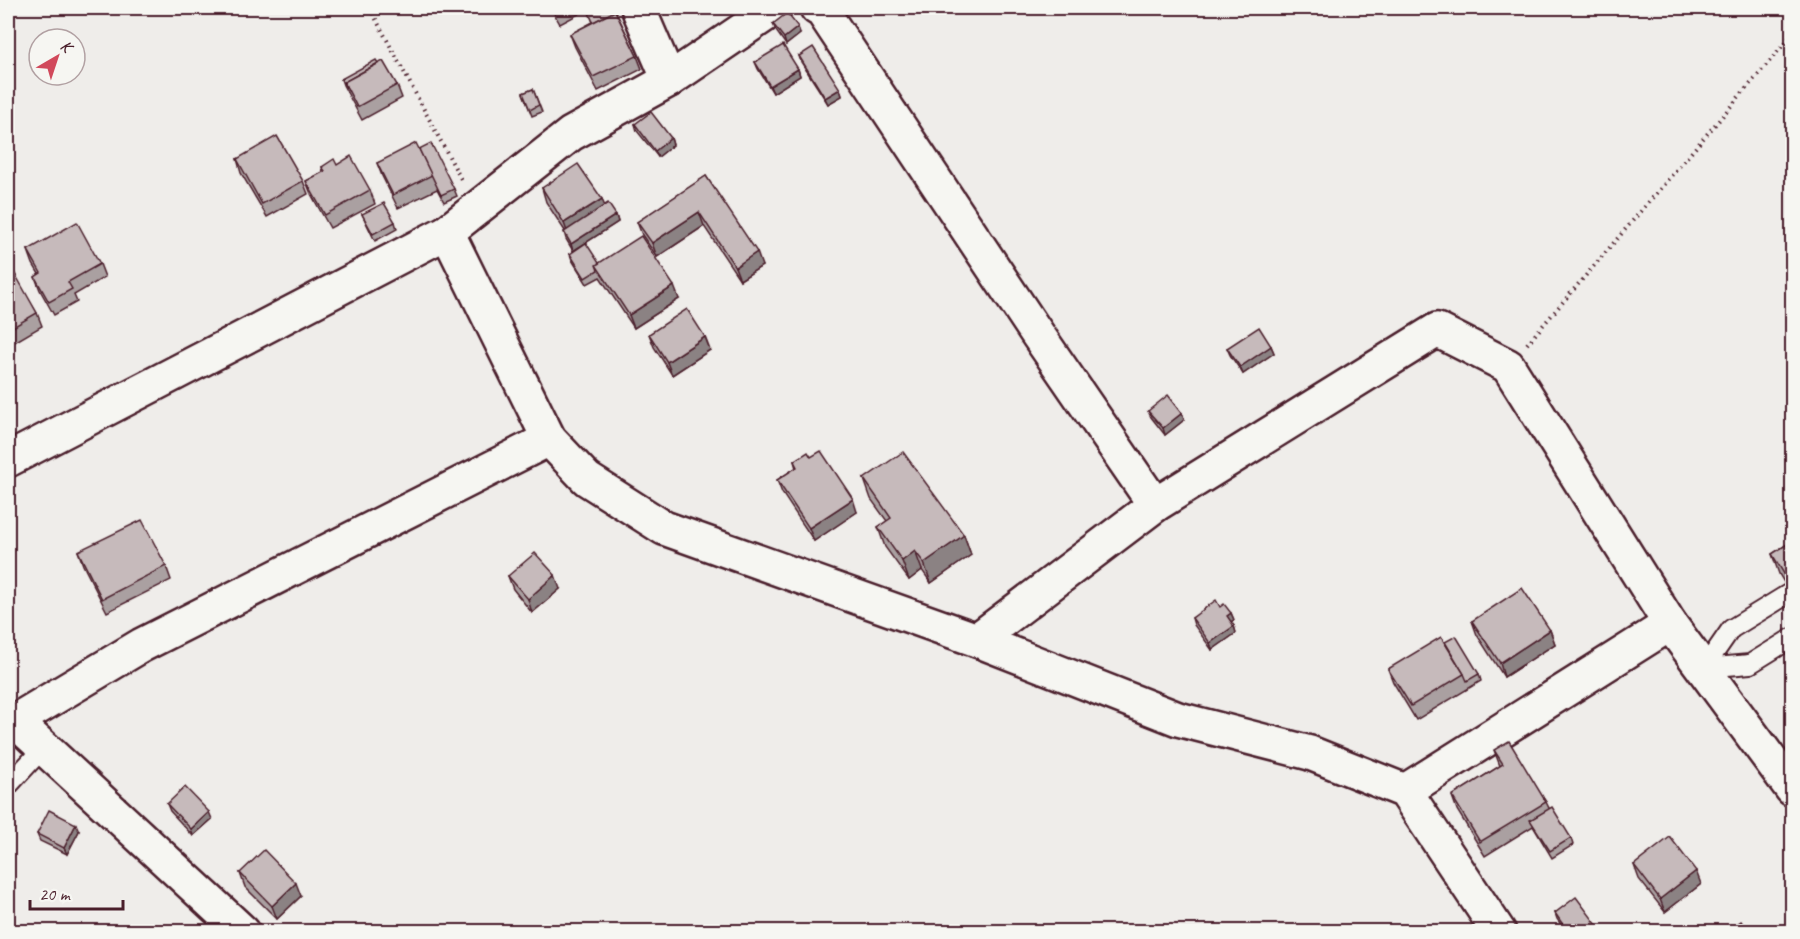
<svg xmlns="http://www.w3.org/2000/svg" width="1800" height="939" font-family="Caveat,sans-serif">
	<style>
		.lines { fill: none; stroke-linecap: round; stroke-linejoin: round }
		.service-casing { stroke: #4a1f2b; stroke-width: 22 }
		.minor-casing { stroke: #4a1f2b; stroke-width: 38 }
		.path { stroke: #4a1f2b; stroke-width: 4; stroke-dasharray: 1.5 4.5; stroke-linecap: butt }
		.service { stroke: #f6f6f2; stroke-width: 18 }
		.minor { stroke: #f6f6f2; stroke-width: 33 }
		.wall { fill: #aaa0a1; stroke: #4a1f2b; stroke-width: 1.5 }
		.shaded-wall { fill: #8b8283; stroke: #4a1f2b; stroke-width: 1.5 }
		.building { fill: #c6babb; stroke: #4a1f2b; stroke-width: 1.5 }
	</style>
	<rect width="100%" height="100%" fill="#efedea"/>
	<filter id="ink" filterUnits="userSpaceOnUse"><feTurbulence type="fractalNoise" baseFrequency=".0167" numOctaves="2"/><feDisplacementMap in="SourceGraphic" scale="12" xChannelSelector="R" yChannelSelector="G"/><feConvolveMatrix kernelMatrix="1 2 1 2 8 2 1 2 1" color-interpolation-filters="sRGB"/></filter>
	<g filter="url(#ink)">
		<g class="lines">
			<defs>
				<g id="service">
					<path d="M1788,594L1731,629L1704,668L1750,664L1792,638"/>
					<path d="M8,786L44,747"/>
				</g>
				<g id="minor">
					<path d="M638,8L669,80"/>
					<path d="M817,8L821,9L1038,335L1155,505"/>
					<path d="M447,232L549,439L587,479L664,528L977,640L1178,719L1310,753L1405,791L1499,932"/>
					<path d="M8,460L447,232L571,134L669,80L775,8"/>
					<path d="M977,640L1155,505L1437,330L1508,366L1670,624L1792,789"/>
					<path d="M8,720L15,721L142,645L549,439"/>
					<path d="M15,721L243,932"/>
					<path d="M1405,791L1670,624"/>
				</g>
			</defs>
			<use href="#service" class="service-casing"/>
			<use href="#minor" class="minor-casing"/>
			<g class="path">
				<path d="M370,8L462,181"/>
				<path d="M1527,344L1792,35"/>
			</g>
			<use href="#service" class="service"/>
			<use href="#minor" class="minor"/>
		</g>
		<g class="wall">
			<path d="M551,8H614L620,20L637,56L642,69L598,91L575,47L570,34L593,22L588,9L560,24Z"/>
			<path d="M773,24L800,34L786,45L776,31Z"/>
			<path d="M799,56L840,89L842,96L828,104L801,62Z"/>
			<path d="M755,62L798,69L800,76L773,93L758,69Z"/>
			<path d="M341,79L397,85L402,98L362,120L343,85Z"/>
			<path d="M533,89L542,112L532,116L523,93Z"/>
			<path d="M635,124L671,138L673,145L658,157L637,131Z"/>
			<path d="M419,149L454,189L457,196L444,202L437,189L398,208L382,176L377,163Z"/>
			<path d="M237,159L303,181L308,194L267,217L241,173Z"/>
			<path d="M337,165L370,190L375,204L330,228L311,194L306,181L323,172L322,167Z"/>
			<path d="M706,176L762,266L740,280L704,226L657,257L642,235L637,222Z"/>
			<path d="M542,188L604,206L616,215L618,222L573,251L566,239L564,232L565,231L546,202Z"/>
			<path d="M362,214L395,222L397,229L375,241Z"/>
			<path d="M28,250L100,264L105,277L74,295L77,302L54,315L40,290L35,277L39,274L33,264Z"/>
			<path d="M570,254L599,263L679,299L634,328L600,277L587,284L572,260Z"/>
			<path d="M8,266L37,313L42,326L8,346Z"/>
			<path d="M649,334L710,350L672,375L654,347Z"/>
			<path d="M1271,346L1274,353L1243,374L1230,355L1227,348Z"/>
			<path d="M1148,411L1182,413L1184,420L1165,435L1151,417Z"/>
			<path d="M794,461L857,512L814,541L782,493L777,480L796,468Z"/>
			<path d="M864,479L964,535L971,555L931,583L922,570L909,580L885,547L878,527L887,521L871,499Z"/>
			<path d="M1792,541V596L1779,574L1772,554Z"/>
			<path d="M78,551L166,566L171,580L107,612L83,565Z"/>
			<path d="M508,576L560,589L532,613L513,589Z"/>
			<path d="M1220,607L1231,613L1234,620L1231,622L1234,626L1236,633L1212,650L1194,625L1192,618Z"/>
			<path d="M1472,621L1550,630L1555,644L1504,677L1477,635Z"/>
			<path d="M1445,642L1479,674L1481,681L1416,720L1393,682L1388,669Z"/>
			<path d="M1494,750L1546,802L1549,808L1571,838L1573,845L1552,858L1533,826L1485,856L1457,810L1452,796L1500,766Z"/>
			<path d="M167,804L212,819L193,836L170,811Z"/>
			<path d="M79,831L67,854L40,841L37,834Z"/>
			<path d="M1634,865L1701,884L1665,912L1639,879Z"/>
			<path d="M240,873L301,896L277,919L245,887Z"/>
			<path d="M1555,913L1597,925L1599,932H1566L1557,919Z"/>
		</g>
		<g class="shaded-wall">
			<path d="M798,27L800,34L786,45L784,38Z"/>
			<path d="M798,69L800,76L773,93L770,86Z"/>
			<path d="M840,89L842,96L828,104L825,98Z"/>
			<path d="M671,138L673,145L658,157L655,151Z"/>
			<path d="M602,199L607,212L569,237L564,223Z"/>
			<path d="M699,212L704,226L657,257L652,243Z"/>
			<path d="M616,215L618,222L573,251L571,244Z"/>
			<path d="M757,252L762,266L740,280L735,267Z"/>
			<path d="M674,286L679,299L634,328L629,315Z"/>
			<path d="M705,337L710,350L672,375L667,362Z"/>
			<path d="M1271,346L1274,353L1243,374L1240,367Z"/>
			<path d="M1182,413L1184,420L1165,435L1163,428Z"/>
			<path d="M853,499L857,512L814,541L809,528Z"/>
			<path d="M964,535L971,555L931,583L924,563Z"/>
			<path d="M915,551L922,570L909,580L902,561Z"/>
			<path d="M555,575L560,589L532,613L528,599Z"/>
			<path d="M1231,613L1234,620L1229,623L1227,616Z"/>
			<path d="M1234,626L1236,633L1212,650L1210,643Z"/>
			<path d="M1550,630L1555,644L1504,677L1500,663Z"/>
			<path d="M209,812L212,819L193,836L191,829Z"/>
			<path d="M76,824L79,831L67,854L64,848Z"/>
			<path d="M1696,871L1701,884L1665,912L1660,899Z"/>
			<path d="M296,883L301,896L277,919L272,906Z"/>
			<path d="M1597,925L1599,932H1588Z"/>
		</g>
		<g class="building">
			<path d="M587,8H614L617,13L616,14L615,11L593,22Z"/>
			<path d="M615,11L637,56L593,77L570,34Z"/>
			<path d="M787,13L798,27L784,38L773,24Z"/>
			<path d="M783,45L798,69L770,86L755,62Z"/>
			<path d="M813,47L840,89L825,98L799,56Z"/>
			<path d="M376,60L378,63L344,82L346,88L341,79Z"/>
			<path d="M383,61L397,85L357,107L344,82Z"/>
			<path d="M533,89L539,105L530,110L523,93Z"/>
			<path d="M651,112L671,138L655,151L635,124Z"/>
			<path d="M277,136L303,181L262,204L237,159Z"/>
			<path d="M416,143L432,175L393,195L377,163Z"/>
			<path d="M431,143L454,189L441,195L419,149Z"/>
			<path d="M351,156L370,190L325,215L306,181L325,171L322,167L334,159L337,165Z"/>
			<path d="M578,164L602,199L564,223L542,188Z"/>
			<path d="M706,176L757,252L735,267L699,212L652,243L637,222Z"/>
			<path d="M384,203L395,222L373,234L362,214Z"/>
			<path d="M608,203L616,215L571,244L564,232Z"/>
			<path d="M77,222L100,264L68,282L72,289L49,302L35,277L41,273L28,250Z"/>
			<path d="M641,236L674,286L629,315L596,265Z"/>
			<path d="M586,243L599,263L596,265L598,270L585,278L570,254Z"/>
			<path d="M10,265L37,313L8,330V266Z"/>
			<path d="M687,309L705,337L667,362L649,334Z"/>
			<path d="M1259,327L1271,346L1240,367L1227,348Z"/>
			<path d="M1168,395L1182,413L1163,428L1148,411Z"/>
			<path d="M821,451L853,499L809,528L777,480L797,467L794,461L808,452L811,457Z"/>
			<path d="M903,452L964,535L924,563L915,551L902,561L878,527L891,518L864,479Z"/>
			<path d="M142,520L166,566L102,599L78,551Z"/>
			<path d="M1792,541V587L1772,554Z"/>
			<path d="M535,553L555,575L528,599L508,576Z"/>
			<path d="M1522,588L1550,630L1500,663L1472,621Z"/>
			<path d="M1216,600L1220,607L1224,604L1231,613L1227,616L1234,626L1210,643L1192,618Z"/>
			<path d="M1456,636L1479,674L1467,681L1464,674L1445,642Z"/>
			<path d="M1441,637L1464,674L1411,706L1388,669Z"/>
			<path d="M1792,665V673L1789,667Z"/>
			<path d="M1509,741L1546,802L1480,842L1452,796L1503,764L1494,750Z"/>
			<path d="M185,787L209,812L191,829L167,804Z"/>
			<path d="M1552,807L1571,838L1550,851L1530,820Z"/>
			<path d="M49,810L76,824L64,848L37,834Z"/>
			<path d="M1670,837L1696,871L1660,899L1634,865Z"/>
			<path d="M264,850L296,883L272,906L240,873Z"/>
			<path d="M1576,897L1597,925L1588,932H1568L1555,913Z"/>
			<path d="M1741,921L1748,932H1726Z"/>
		</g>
	</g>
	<rect width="1800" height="939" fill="none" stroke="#f6f6f2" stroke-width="30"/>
	<rect x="15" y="15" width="1770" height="909" fill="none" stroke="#4a1f2b" stroke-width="2" filter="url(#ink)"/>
	<g transform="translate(57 57) rotate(39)"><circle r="28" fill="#f6f6f2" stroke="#b1a0a2" stroke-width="1.5"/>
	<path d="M0-4.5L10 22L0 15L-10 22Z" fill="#d1495b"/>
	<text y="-9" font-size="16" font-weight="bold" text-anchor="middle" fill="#4a1f2b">K</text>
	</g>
	<path d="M30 900v9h93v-9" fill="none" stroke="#4a1f2b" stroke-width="3"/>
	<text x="39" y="900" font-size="18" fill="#4a1f2b" stroke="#f6f6f2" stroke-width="4.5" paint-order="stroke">20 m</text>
</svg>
